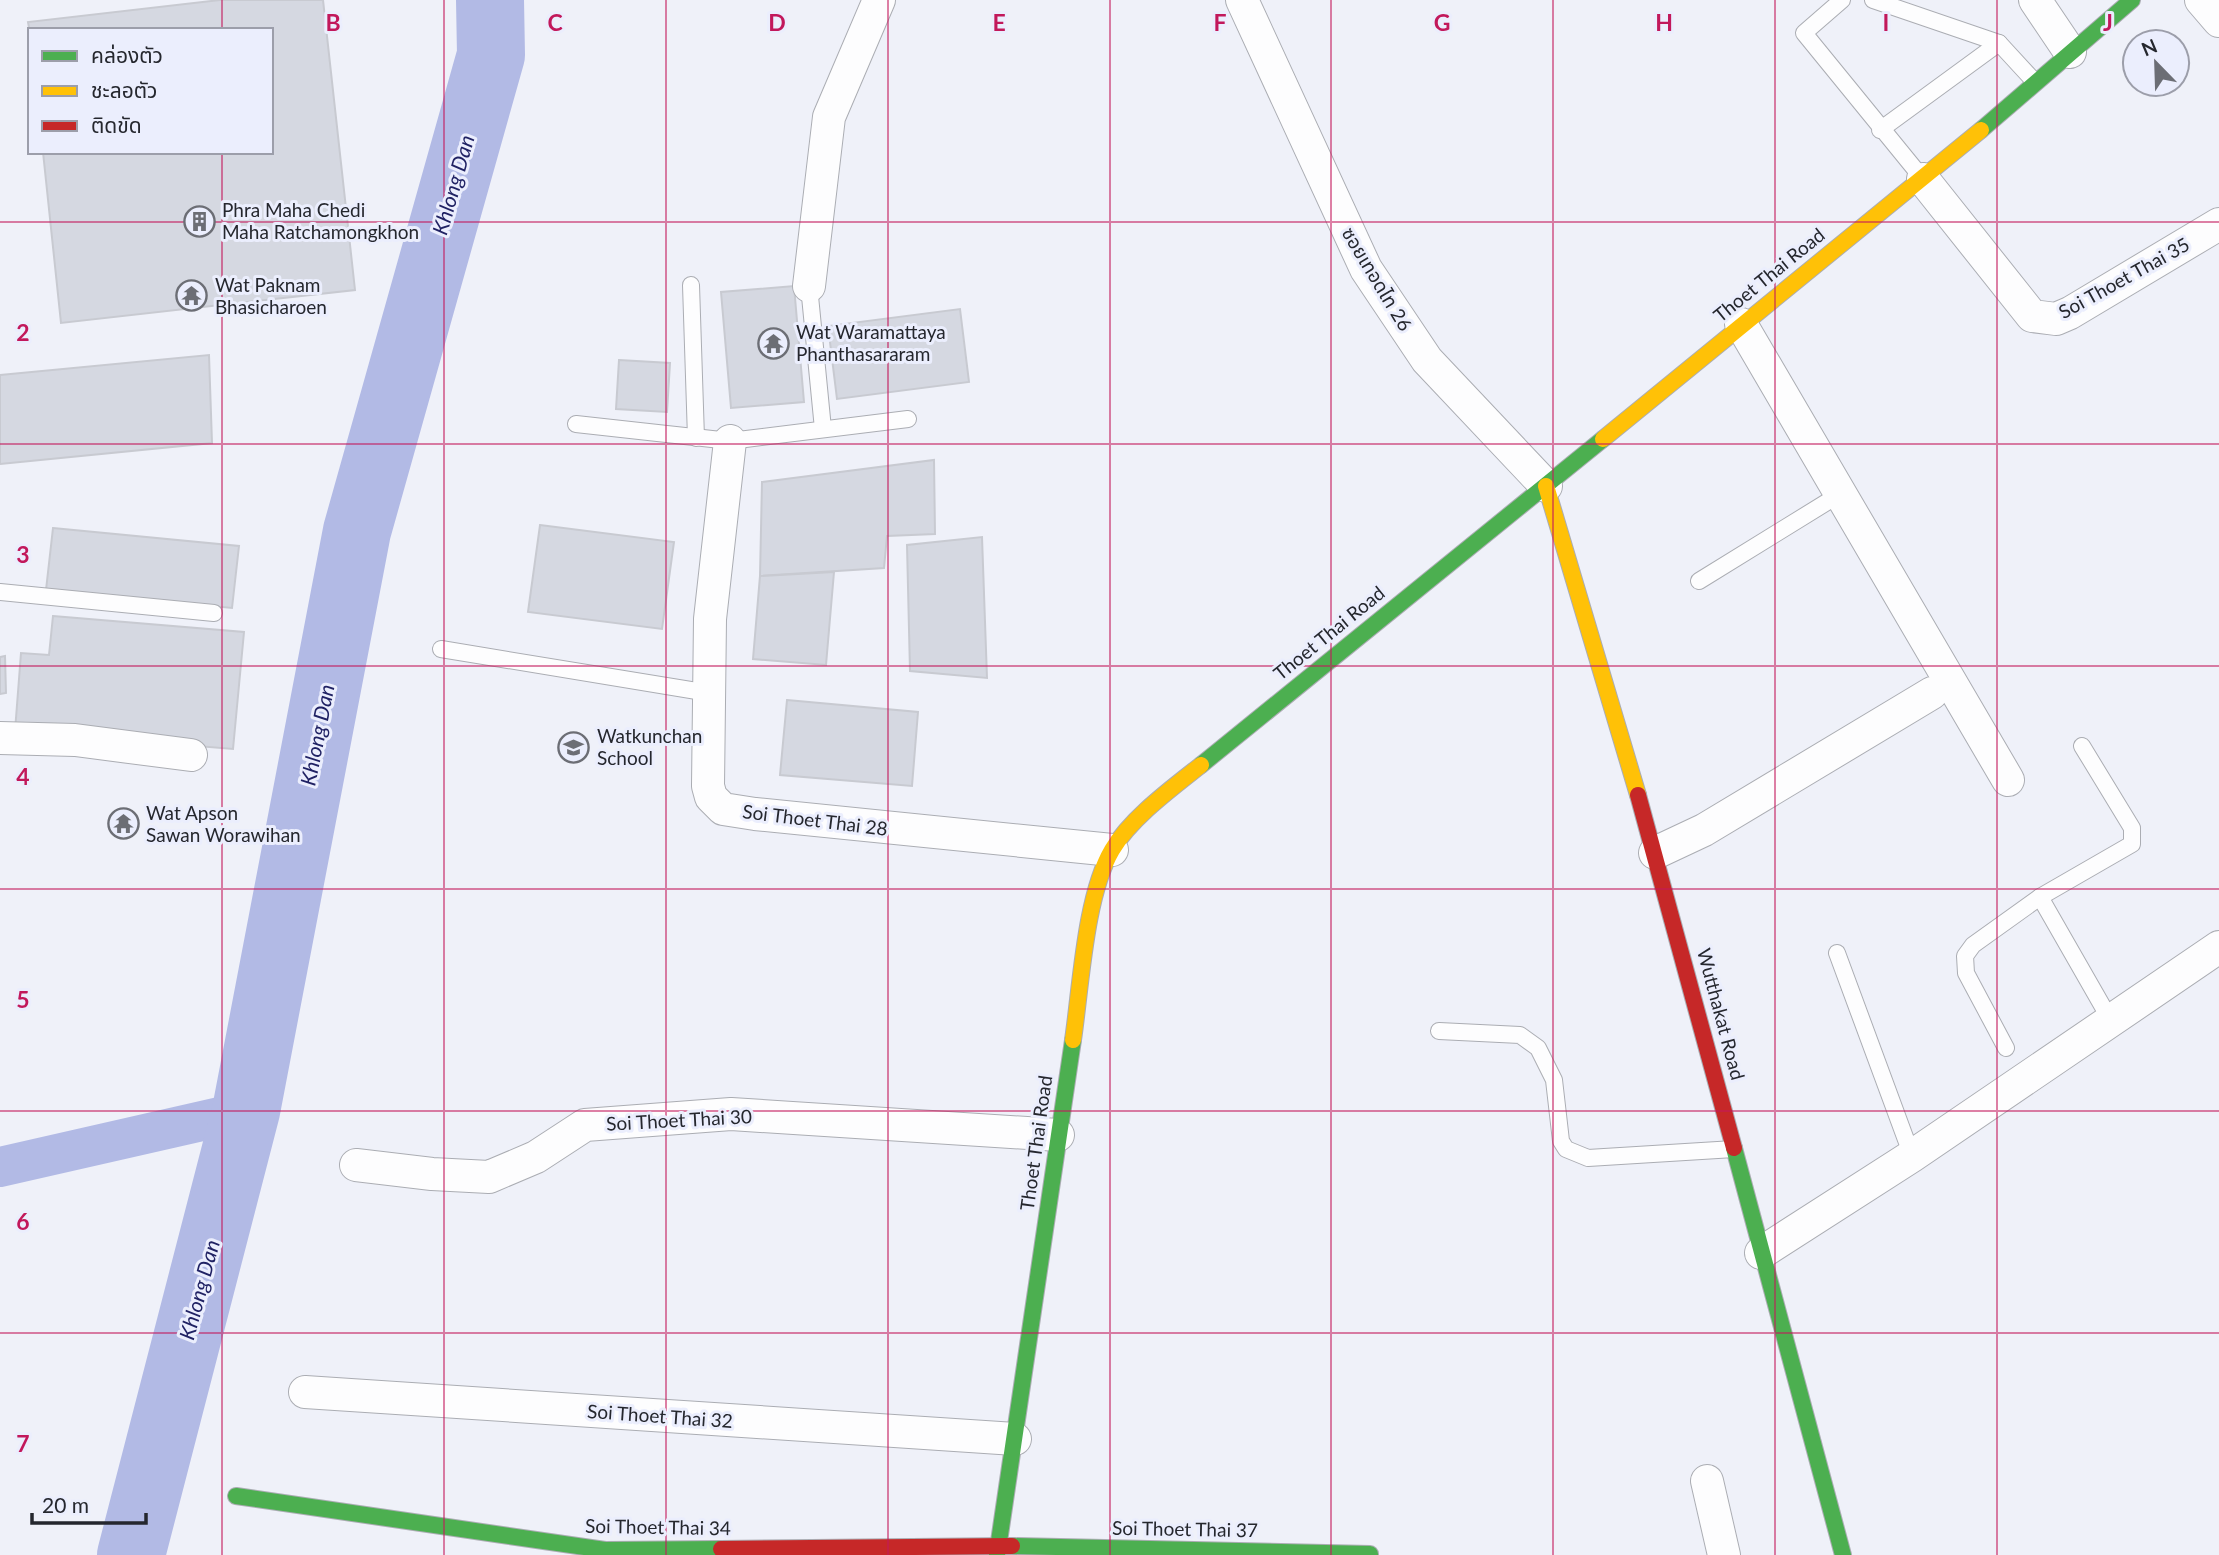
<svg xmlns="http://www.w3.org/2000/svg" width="2219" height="1555" font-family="Lato,'Noto Sans Thai',sans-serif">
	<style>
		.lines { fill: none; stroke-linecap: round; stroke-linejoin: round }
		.canal { stroke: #b2bae5; stroke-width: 40 }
		.river { stroke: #b2bae5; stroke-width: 68 }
		.building { fill: #d5d8e1; stroke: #c8cad1; stroke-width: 2 }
		.lane-casing { stroke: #abadb3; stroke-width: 18 }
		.street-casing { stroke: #abadb3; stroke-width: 34 }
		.fast-casing { stroke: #abadb3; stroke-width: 18 }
		.slow-casing { stroke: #abadb3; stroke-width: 18 }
		.jam-casing { stroke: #abadb3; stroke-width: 18 }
		.lane { stroke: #fdfdfe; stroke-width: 16 }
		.street { stroke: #fdfdfe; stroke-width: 32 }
		.fast { stroke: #4caf50; stroke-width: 16 }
		.slow { stroke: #ffc107; stroke-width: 16 }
		.jam { stroke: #c62828; stroke-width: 16 }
		.grid { fill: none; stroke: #c2185b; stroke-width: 2; stroke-opacity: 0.55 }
		.labels { text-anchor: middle; stroke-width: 6; stroke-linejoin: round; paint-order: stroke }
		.poi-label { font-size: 19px; fill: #25272e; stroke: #ebeefd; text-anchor: start }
		.street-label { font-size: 19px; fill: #25272e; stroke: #ebeefd }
		.water-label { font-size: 21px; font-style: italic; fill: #202264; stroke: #ebeefd }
		.grid-label { font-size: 23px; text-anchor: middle; font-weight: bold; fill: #c2185b; stroke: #ebeefd; stroke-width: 6; stroke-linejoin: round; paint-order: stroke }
	</style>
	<rect width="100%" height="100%" fill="#eff1f9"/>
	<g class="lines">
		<path class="canal" d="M0,1167L246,1111"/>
		<path class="river" d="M131,1555L246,1111L357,531L491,55L490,0"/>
	</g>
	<g class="building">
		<path d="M220,0H323L355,290L61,323L43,152H271V30H30V33L28,22Z"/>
		<path d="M794,286L804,402L731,408L721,292Z"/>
		<path d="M960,309L969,382L837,399L828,326Z"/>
		<path d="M209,355L212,443L0,464V375Z"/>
		<path d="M619,360L670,363L667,412L616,409Z"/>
		<path d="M934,460L935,534L887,536L884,568L760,576L762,482Z"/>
		<path d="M540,525L674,542L662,629L528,612Z"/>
		<path d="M53,528L239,546L232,608L46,590Z"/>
		<path d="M982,537L987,678L910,671L907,545Z"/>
		<path d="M834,572L826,665L753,659L760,576Z"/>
		<path d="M53,616L244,632L233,749L15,731L21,653L49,655Z"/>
		<path d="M5,656L6,693L0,694V657Z"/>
		<path d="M787,700L918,712L912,786L780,775Z"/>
	</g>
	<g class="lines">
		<defs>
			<g id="lane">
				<path d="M1842,0L1804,33L1923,179"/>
				<path d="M1873,0L1999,43L2034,81"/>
				<path d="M1880,130L1999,43"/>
				<path d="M691,285L696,438"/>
				<path d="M809,286L823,429"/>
				<path d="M576,424L730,441L908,419"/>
				<path d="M1699,581L1840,494"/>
				<path d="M0,592L214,613"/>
				<path d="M441,649L709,693"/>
				<path d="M2040,897L2111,1021"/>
				<path d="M1837,953L1912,1156"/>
				<path d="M1439,1031L1520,1035L1538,1048L1554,1080L1561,1141L1566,1149L1588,1158L1734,1149"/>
				<path d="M2006,1048L1966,973L1965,956L1973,945L2040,897L2132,844V828L2082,746"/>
			</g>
			<g id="street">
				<path d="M1242,0L1366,269L1427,360L1546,486"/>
				<path d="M2035,0L2070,52"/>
				<path d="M2201,0L2219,21"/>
				<path d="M1923,179L2032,316L2056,319L2070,313L2219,224"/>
				<path d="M809,286L829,117L879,0"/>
				<path d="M1741,324L2008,780"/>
				<path d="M730,441L710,619L708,786L711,797L723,809L755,814L1112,850"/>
				<path d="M0,738L75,740L191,755"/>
				<path d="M1655,853L1704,830L1932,693"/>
				<path d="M356,1165L432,1174L489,1177L536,1157L585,1125L731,1114L1058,1135"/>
				<path d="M1761,1253L1912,1156L2219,947"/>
				<path d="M305,1392L1015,1439"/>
				<path d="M1707,1481L1724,1555"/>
			</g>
			<g id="fast">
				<path d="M1981,130L2132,0"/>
				<path d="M1201,765L1603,439"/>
				<path d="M1734,1148L1843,1555"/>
				<path d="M236,1496L605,1550L721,1549"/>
				<path d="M1012,1546L1370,1554"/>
				<path d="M997,1555L1073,1040"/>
			</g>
			<g id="slow">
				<path d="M1603,439L1981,130"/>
				<path d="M1546,486L1638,795"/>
				<path d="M1073,1040C1081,986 1085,896 1112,850C1131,818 1172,788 1201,765"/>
			</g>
			<g id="jam">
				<path d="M1638,795L1734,1148"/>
				<path d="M721,1549L1012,1546"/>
			</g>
		</defs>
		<use href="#lane" class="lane-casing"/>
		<use href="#street" class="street-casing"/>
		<use href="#fast" class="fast-casing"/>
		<use href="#slow" class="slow-casing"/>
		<use href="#jam" class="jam-casing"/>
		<use href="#lane" class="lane"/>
		<use href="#street" class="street"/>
		<use href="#fast" class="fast"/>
		<use href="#slow" class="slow"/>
		<use href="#jam" class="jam"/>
	</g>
	<path class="grid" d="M222,0V30M444,0V1555M666,0V1555M888,0V1555M1110,0V1555M1331,0V1555M1553,0V1555M1775,0V1555M1997,0V1555M222,152V1555M0,222H2219M0,444H2219M0,666H2219M0,889H2219M0,1111H2219M0,1333H2219"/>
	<defs>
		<symbol id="building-ring" viewBox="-11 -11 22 22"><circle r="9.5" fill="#ebeefd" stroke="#6c6e75" stroke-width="1.5"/><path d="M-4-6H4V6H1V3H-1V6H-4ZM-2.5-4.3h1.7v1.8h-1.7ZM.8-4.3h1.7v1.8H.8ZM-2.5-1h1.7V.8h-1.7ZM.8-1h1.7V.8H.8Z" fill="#6c6e75"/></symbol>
		<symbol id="temple-ring" viewBox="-11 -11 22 22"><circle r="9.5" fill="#ebeefd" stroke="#6c6e75" stroke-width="1.5"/><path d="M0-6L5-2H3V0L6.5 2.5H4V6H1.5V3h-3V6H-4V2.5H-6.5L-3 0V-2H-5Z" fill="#6c6e75"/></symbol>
		<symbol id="school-ring" viewBox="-11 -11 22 22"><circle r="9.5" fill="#ebeefd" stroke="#6c6e75" stroke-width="1.5"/><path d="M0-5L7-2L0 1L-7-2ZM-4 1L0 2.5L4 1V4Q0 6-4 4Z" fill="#6c6e75"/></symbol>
	</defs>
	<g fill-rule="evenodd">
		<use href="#building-ring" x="182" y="204" width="35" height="35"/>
		<use href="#temple-ring" x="174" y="278" width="35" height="35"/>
		<use href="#temple-ring" x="756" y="326" width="35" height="35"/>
		<use href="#school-ring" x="556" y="730" width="35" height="35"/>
		<use href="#temple-ring" x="106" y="806" width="35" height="35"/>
	</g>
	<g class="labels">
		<g class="poi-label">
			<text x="222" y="217">Phra Maha Chedi<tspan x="222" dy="22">Maha Ratchamongkhon</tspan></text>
			<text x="215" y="292">Wat Paknam<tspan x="215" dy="22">Bhasicharoen</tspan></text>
			<text x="796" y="339">Wat Waramattaya<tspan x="796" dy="22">Phanthasararam</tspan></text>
			<text x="597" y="743">Watkunchan<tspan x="597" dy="22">School</tspan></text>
			<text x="146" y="820">Wat Apson<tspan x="146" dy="22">Sawan Worawihan</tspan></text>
		</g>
		<g class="street-label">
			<text transform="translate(1769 275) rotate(-39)" y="7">Thoet Thai Road</text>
			<text transform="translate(2124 278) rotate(-29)" y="7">Soi Thoet Thai 35</text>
			<text transform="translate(1377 279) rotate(59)" y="7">ซอยเทอดไท 26</text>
			<text transform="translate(1329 633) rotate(-39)" y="7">Thoet Thai Road</text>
			<text transform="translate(815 820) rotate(7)" y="7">Soi Thoet Thai 28</text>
			<text transform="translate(1721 1014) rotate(75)" y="7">Wutthakat Road</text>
			<text transform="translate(679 1120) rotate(-3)" y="7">Soi Thoet Thai 30</text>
			<text transform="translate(1036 1143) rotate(-82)" y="7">Thoet Thai Road</text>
			<text transform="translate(660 1416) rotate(4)" y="7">Soi Thoet Thai 32</text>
			<text transform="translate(658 1527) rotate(1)" y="7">Soi Thoet Thai 34</text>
			<text transform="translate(1185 1529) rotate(1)" y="7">Soi Thoet Thai 37</text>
		</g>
		<g class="water-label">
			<text transform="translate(454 185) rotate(-74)" y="7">Khlong Dan</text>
			<text transform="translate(318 735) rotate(-79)" y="7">Khlong Dan</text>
			<text transform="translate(200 1290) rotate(-75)" y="7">Khlong Dan</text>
		</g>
	</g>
	<g class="grid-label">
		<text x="333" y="31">B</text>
		<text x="555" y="31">C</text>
		<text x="777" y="31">D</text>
		<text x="999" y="31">E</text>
		<text x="1220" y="31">F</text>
		<text x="1442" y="31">G</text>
		<text x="1664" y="31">H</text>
		<text x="1886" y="31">I</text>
		<text x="2108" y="31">J</text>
		<text x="23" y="341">2</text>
		<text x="23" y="563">3</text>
		<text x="23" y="785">4</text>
		<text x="23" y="1008">5</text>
		<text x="23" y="1230">6</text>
		<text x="23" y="1452">7</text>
	</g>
	<rect x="28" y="28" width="245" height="126" fill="#ebeefd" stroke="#9c9eaa" stroke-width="2"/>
	<rect x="42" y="51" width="35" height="10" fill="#4caf50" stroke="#9c9eaa" stroke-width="2"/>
	<text x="91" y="63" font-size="21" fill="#25272e">คล่องตัว</text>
	<rect x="42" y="86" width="35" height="10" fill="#ffc107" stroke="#9c9eaa" stroke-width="2"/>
	<text x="91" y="98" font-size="21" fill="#25272e">ชะลอตัว</text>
	<rect x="42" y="121" width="35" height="10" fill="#c62828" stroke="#9c9eaa" stroke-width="2"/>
	<text x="91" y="133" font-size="21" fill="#25272e">ติดขัด</text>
	<g transform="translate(2156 63) rotate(337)"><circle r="33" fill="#ebeefd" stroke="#9c9eaa" stroke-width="2"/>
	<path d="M0-5L12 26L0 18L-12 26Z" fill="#6c6e75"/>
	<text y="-10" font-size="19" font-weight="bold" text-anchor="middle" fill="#25272e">N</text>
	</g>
	<path d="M32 1513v10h114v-10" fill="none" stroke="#25272e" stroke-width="3.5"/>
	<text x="42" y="1513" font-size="21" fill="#25272e" stroke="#ebeefd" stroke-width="5" paint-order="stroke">20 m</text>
</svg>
